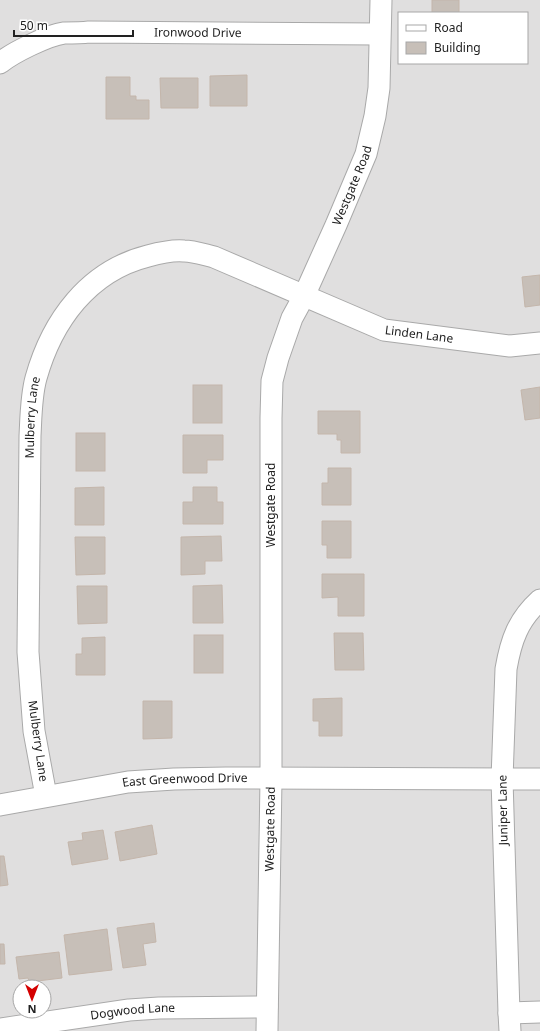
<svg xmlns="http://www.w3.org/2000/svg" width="540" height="1031" font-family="'Noto Sans',sans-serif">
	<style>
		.residential { fill: #e0dfdf; fill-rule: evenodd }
		.building { fill: #c7bfb8; stroke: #c4b6ab }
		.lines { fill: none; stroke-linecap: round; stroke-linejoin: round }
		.minor-casing { stroke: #a9a9a9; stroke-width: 23 }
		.minor { stroke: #fff; stroke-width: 21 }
		.labels { text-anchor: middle; stroke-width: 3; stroke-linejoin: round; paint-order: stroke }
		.street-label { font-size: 12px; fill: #222; stroke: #fff }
	</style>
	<rect width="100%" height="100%" fill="#f2efe9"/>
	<path class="residential" d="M0,0H540V1031H0ZM399,13H527V63H399ZM20,987H44V1011H20Z"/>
	<g class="building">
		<rect x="432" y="0" width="27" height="13"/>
		<path d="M247,75V106H210V76Z"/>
		<path d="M106,77H130V96H136V100H149V119H106Z"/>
		<path d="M160,78H198V108H161Z"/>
		<path d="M540,275V305L525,307L522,277Z"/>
		<rect x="193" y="385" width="29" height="38"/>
		<path d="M540,387V418L525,420L521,390Z"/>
		<path d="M318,411H360V453H341V440H337V434H318Z"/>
		<rect x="76" y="433" width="29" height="38"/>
		<path d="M183,435H223V460H207V473H183Z"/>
		<path d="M328,468H351V505H322V483H328Z"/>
		<path d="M104,487V525H75V488Z"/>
		<path d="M193,487H217V502H223V524H183V502H193Z"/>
		<path d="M322,521H351V558H327V545H322Z"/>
		<path d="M221,536L222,561H205V574L181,575V537Z"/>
		<path d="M75,537H105V574L76,575Z"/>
		<path d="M322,574H364V616H338V597L322,598Z"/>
		<path d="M222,585L223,623H193V586Z"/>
		<path d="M77,586H107V623L78,624Z"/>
		<path d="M334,633H363L364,670H335Z"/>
		<rect x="194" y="635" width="29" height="38"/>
		<path d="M105,637V675H76V654H82V638Z"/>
		<path d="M342,698V736H319V721H313V699Z"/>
		<path d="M143,701H172V738L143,739Z"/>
		<path d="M152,825L157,854L120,861L115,832Z"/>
		<path d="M103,830L108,859L72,865L68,842L83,840L82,833Z"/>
		<path d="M0,856H4L8,885L0,886Z"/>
		<path d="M154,923L156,942L143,944L146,965L123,968L117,928Z"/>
		<path d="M107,929L112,970L69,975L64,935Z"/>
		<path d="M0,944H4L5,964H0Z"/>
		<path d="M59,952L62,978L29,982L28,978L19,979L16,957Z"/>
	</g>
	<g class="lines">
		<defs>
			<g id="minor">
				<path id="s1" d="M0,63C12,53 48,35 64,33C72,33 81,33 89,32L379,34"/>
				<path id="s2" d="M46,796L34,731L28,652L30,436C31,417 31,396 36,378C52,321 88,271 148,256C159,253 173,250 184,251C194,251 205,255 214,257L384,330L510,346L540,343"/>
				<path id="s3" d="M0,805L128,782L174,779L226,778L540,779"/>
				<path d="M509,1013L540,1012"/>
				<path id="s4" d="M0,1029L129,1010L159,1008L267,1007"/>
				<path id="s5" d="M267,1031L271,779V418L272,381L278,358L292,318L304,296L336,225L366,154L375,116L379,88L381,0"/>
				<path d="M510,1031L509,1013L502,779L506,669C511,640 518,620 540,600"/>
			</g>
		</defs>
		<use href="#minor" class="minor-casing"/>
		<use href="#minor" class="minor"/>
	</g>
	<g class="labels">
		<g class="street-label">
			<text dy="4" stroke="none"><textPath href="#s1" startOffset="205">Ironwood Drive</textPath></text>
			<text dy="4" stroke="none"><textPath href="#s5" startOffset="862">Westgate Road</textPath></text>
			<text dy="4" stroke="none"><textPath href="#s2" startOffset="881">Linden Lane</textPath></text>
			<text dy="4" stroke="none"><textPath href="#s2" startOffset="380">Mulberry Lane</textPath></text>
			<text transform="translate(271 505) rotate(-90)" y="4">Westgate Road</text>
			<text transform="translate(38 741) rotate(82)" y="4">Mulberry Lane</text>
			<text dy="4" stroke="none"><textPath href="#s3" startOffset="187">East Greenwood Drive</textPath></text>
			<text transform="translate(503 810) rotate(-91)" y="4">Juniper Lane</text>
			<text dy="4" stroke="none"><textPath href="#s5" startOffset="202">Westgate Road</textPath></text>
			<text dy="4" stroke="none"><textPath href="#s4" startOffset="134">Dogwood Lane</textPath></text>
		</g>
	</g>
	<rect x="398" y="12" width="130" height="52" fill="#ffffff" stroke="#a7a7a7"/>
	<rect x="406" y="25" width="20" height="6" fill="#ffffff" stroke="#a7a7a7"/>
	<text x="434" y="32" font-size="12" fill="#222222">Road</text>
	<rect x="406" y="42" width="20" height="12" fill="#c7bfb8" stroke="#a7a7a7"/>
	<text x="434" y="52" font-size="12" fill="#222222">Building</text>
	<g transform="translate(32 999) rotate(180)"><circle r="19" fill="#ffffff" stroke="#a7a7a7"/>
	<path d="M0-3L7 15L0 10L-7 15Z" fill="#d40000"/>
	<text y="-6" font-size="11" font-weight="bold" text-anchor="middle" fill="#222222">N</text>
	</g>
	<path d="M14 30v6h119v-6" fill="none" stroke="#222222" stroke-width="2"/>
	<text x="20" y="30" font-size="12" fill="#222222" stroke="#ffffff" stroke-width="3" paint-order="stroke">50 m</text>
</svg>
